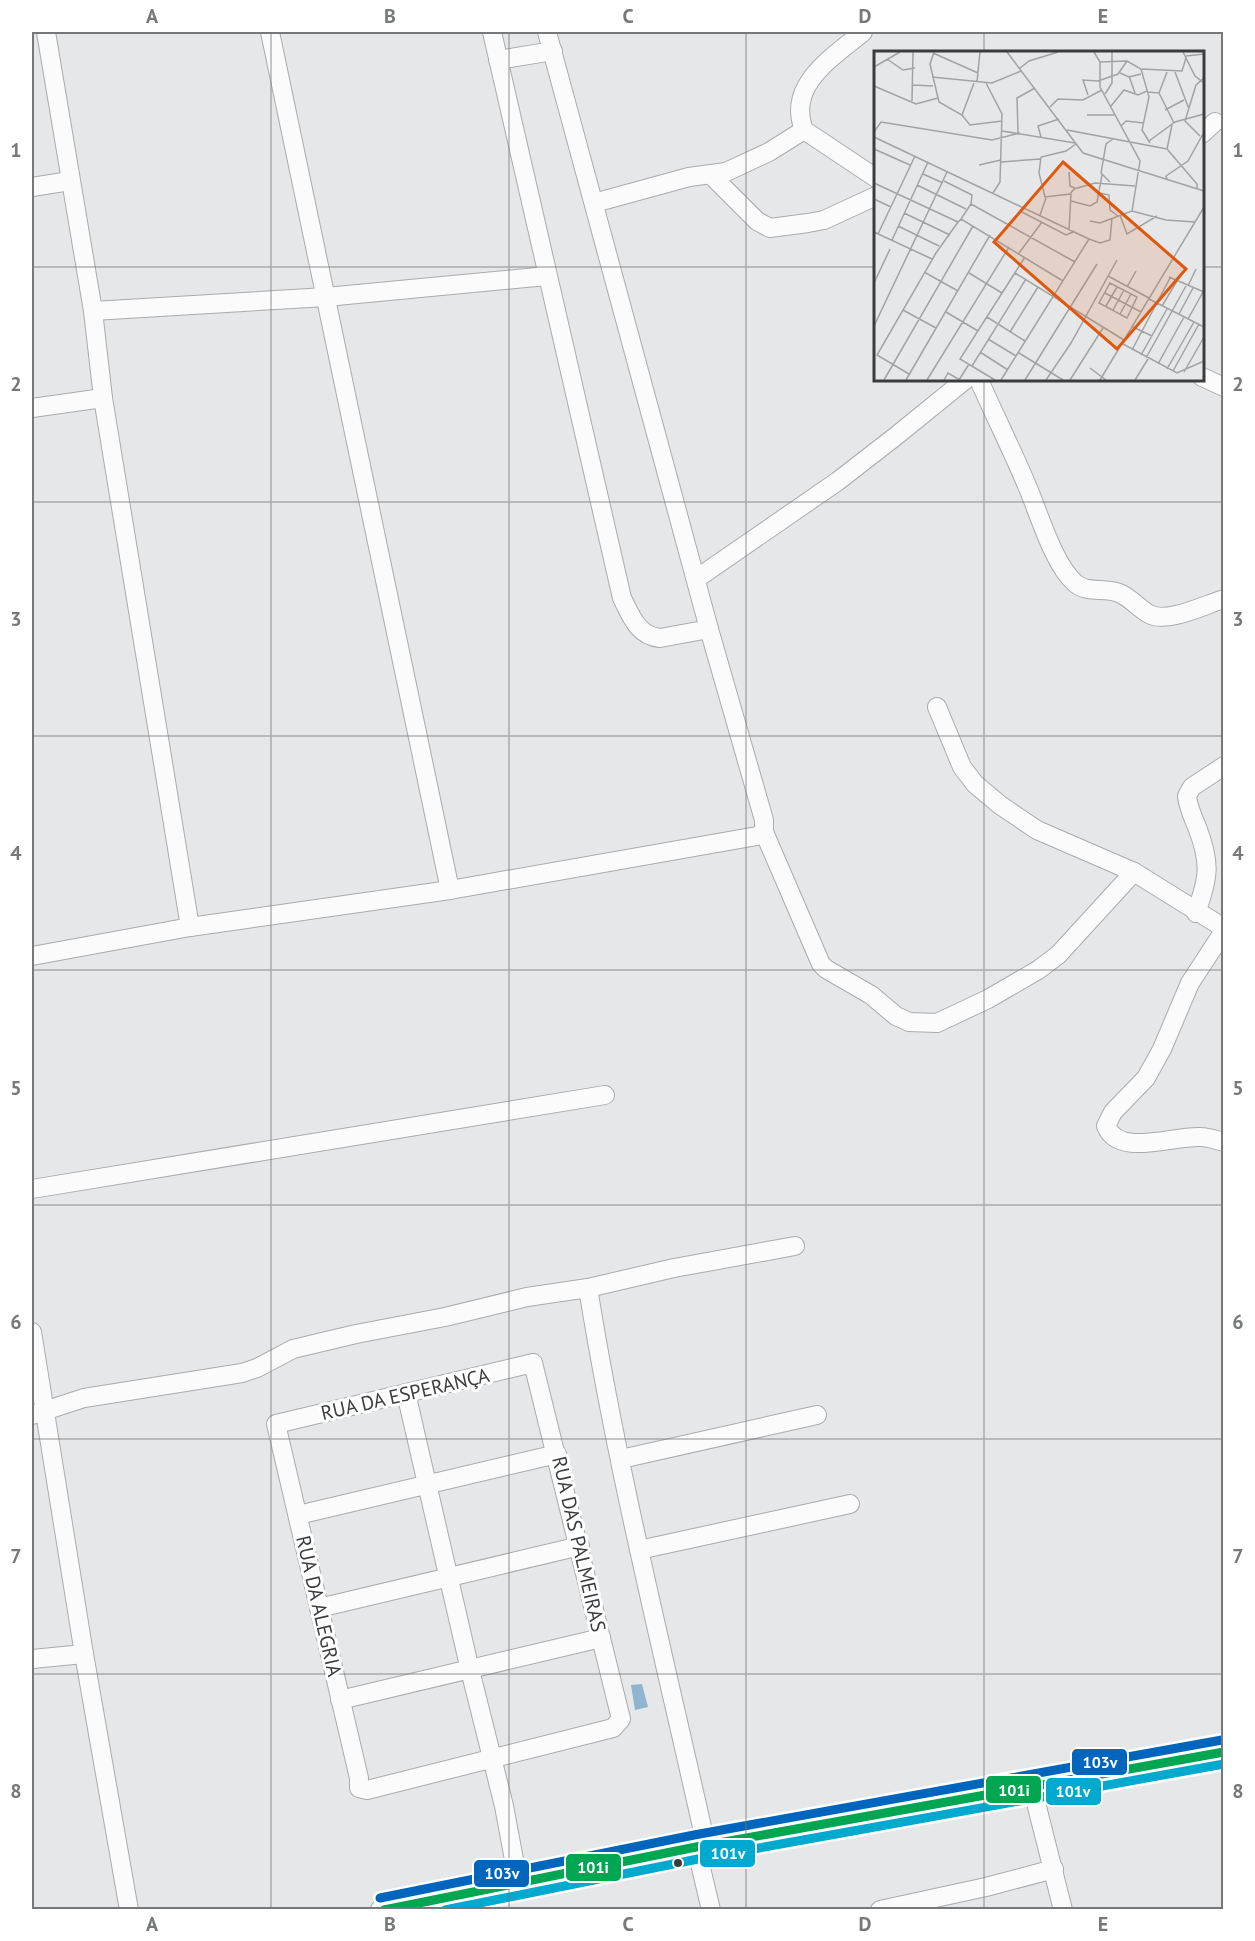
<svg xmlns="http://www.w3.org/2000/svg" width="1255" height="1941" font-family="'PT Sans',sans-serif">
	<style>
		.water { fill: #8fb5d1 }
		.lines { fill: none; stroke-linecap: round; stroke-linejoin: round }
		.minor-casing { stroke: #aaabad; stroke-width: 20 }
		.major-casing { stroke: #aaabad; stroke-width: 24 }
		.minor { stroke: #fbfbfc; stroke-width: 18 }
		.major { stroke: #fbfbfc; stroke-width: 22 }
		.bus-1-casing { stroke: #fff; stroke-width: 14 }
		.bus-2-casing { stroke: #fff; stroke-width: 14 }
		.bus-3-casing { stroke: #fff; stroke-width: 14 }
		.bus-1 { stroke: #00a651; stroke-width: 9 }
		.bus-2 { stroke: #00a9ce; stroke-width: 9 }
		.bus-3 { stroke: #0065bd; stroke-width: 9 }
		.grid { fill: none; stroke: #76787a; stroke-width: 1.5; stroke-opacity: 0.55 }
		.bus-dot { fill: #3b3c3e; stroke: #fff; stroke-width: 2 }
		.labels { text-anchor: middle; stroke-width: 6; stroke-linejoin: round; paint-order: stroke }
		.street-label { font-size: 20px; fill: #3b3c3e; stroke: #fff }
		.inset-road { fill: none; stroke: #a1a3a5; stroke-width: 1.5 }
		.view { fill: #df580e; fill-opacity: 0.15; stroke: #df580e; stroke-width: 3 }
		.inset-edge { fill: none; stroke: #3b3c3e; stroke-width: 3 }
		.line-badge { stroke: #fff; stroke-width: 2 }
		.badge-label { font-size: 16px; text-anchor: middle; font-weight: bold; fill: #fff }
		.neatline { fill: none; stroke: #76787a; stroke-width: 2 }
		.grid-label { font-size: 20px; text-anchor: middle; font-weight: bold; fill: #76787a }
	</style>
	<rect width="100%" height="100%" fill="#e5e7e9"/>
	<path class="water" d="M642,1684L648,1707L635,1710L631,1685Z"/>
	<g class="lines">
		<defs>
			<g id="minor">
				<path d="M46,32L93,311L103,398L190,927"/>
				<path d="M270,32L450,890"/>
				<path d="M492,32L622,598C631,616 638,636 660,638L709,629"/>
				<path d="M547,32L709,629L764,820V832L821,964L826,969L871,995L896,1016L909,1022L937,1023L988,999L1038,970L1058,955L1134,872"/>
				<path d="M863,32C833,57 786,85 804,130L876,178"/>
				<path d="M498,60L553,51"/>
				<path d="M1202,134L1215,122"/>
				<path d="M711,175L757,221L770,228L808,223L824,220L876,196"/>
				<path d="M32,187L70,181"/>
				<path d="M594,203L689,177L726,172L769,152L804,130"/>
				<path d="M93,311L326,297L547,276"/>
				<path d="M1202,377L1224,387"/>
				<path d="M979,380C995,416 1013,452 1028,488C1039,514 1054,565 1075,583C1087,594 1105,587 1119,593C1130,597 1138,608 1149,614C1167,624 1204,605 1224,599"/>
				<path d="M32,408L103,398"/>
				<path d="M696,579L838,481L896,436L965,380"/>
				<path d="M937,707L962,767L975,784L1000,805L1037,830L1134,872L1224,928"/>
				<path d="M1196,913C1209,877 1211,863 1197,827C1193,817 1188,807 1187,796L1192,787L1224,766"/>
				<path d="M1224,931L1190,983L1162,1049L1146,1078L1113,1112L1106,1126C1119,1158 1173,1135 1201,1137C1208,1137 1216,1140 1224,1142"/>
				<path d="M32,956L190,927L450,890L757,836L764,832"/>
				<path d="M32,1189L605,1095"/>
				<path d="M588,1288C618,1475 665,1660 706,1845"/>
				<path d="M32,1332L84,1654L129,1910"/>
				<path d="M533,1363L621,1719L613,1728L367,1790L359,1788V1778L276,1424Z"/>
				<path d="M406,1393L470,1670L504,1806L518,1881"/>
				<path d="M32,1415L84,1398L242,1373L257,1368L293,1349L356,1334L445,1317L527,1297L588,1288L674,1268L795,1246"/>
				<path d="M621,1459L817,1415"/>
				<path d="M298,1515L557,1454"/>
				<path d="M639,1550L850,1504"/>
				<path d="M319,1608L580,1546"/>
				<path d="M32,1659L84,1654"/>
				<path d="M340,1700L601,1638"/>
				<path d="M1032,1787L1063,1910"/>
				<path d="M696,1847L711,1910"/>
				<path d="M880,1910L986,1887L1054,1869"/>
			</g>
			<path id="major" d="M382,1910L696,1847L1224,1752"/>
		</defs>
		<use href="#minor" class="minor-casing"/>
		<use href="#major" class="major-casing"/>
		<use href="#minor" class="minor"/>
		<use href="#major" class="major"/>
		<defs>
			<path id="bus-1" d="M384,1910L696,1847L1224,1752"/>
			<path id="bus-2" d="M445,1910L698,1859L1224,1764"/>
			<path id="bus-3" d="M380,1898L694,1835L1222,1740"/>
		</defs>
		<use href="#bus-1" class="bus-1-casing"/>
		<use href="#bus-2" class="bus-2-casing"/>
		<use href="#bus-3" class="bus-3-casing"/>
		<use href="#bus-1" class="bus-1"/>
		<use href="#bus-2" class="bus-2"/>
		<use href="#bus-3" class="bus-3"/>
	</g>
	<path class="grid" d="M271,32V1910M509,32V1910M746,32V1910M984,32V52M32,267H876M1202,267H1224M984,380V1910M32,502H1224M32,736H1224M32,970H1224M32,1205H1224M32,1439H1224M32,1674H1224"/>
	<circle class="bus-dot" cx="678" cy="1863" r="5"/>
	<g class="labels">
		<g class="street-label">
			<text transform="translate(405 1394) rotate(-13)" y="7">RUA DA ESPERANÇA</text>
			<text transform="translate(579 1544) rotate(77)" y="7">RUA DAS PALMEIRAS</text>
			<text transform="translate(319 1606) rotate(77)" y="7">RUA DA ALEGRIA</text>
		</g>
	</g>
	<g transform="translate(874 51)">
		<rect width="330" height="330" fill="#e5e7e9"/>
		<path class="inset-road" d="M60,1L56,13L65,51L88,64L96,74L128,70M133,1L209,102L330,140M309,1L321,25L330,32M59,2L104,22M312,5L330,3M13,8L29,19L41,17M226,11L253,10L267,18L275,46L268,79L276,92M0,16L26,1M145,18L155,10L184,1M268,18L308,20L312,7M301,21L315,58M246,22L255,26L267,23M255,25L261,42M58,26L118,32L147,20M103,31L106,1M112,32L128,63L126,131L119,142M39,34L59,35M0,35L42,53L64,47M273,41L285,42L293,21M285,42L300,72M231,43L238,32V1M214,44L209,29L224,30L244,23L253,10M38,50L39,1M237,55L250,39L264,44L273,40M176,56L184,48L209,49L228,39M291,59L310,49M88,64L100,32M213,64H240M247,75L252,70L270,72M193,79L293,98L323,133V138M128,80L201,92M0,81L7,71L118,89L146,82M144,82L143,47L161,37M329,83L330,101M326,85L311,70L322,34L330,27M0,86L215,188L226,192L236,189L238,167M167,86L164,75L185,68M275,90L301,71L330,63M202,93L192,100L167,106L165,122L171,146L196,143L200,138L221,132L261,135M0,98L36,114M293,98L298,74M127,111L166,108M105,114L127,109M195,121L196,135L201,137M49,123L69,132M293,129L292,125L314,110L330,81M70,130L98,144L97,153L201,211M236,131L227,122L232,93L239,88M0,132L84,171L87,168L189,230M43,134L92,158M226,142L235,144L236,159L244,165M0,148L17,156M197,150L216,155L223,151L228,124M146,160L192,184L199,181M258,160L292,169L321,171M30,162L76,184M166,164L172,147M246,164L253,183L283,165M87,168L97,153M216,170L226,172L258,160L266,110L226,36V11L220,1M24,175L65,195M195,179L197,143M0,181L58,208M4,183L41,105M18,189L54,111M145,202L168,171M50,221L84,240M95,222L128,242M141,222L250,289M234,225L275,247M295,226L330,241M0,232L16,198M236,232L263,246L253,267L225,252ZM314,235L322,218M253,236L262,220M231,242L267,261M275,248L330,276M232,255L243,236M288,255L303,230M29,259L62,277M239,259L250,239M72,261L104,280M246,263L257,243M305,263L319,237M113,266L151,290M314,268L329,241M0,275L73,121M259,276L278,285M136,281L164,236M114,288L142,305M249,293L303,322L330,310M258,299L296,227M106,301L134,319M145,302L189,329M267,304L293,258M272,307L312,235M284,313L310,266M98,315L152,228M216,317L232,329M293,318L320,271M299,320L325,273M310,321L330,286M35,323L3,304L62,202L84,171M10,329L99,175M32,329L116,184M53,329L135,196M70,329L74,322L86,329M85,329L95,313M121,329L86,308L151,206M127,329L215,188M151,329L223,213M172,329L197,292L243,209M196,329L229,277M226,329L330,156M261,329L274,308"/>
		<path class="view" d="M189,111L312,218L243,298L120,191Z"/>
		<rect width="330" height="330" class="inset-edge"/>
	</g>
	<g class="line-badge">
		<rect x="1071" y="1748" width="57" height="28" rx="6" fill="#0065bd"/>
		<rect x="985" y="1775" width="57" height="29" rx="6" fill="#00a651"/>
		<rect x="1045" y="1777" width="57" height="29" rx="6" fill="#00a9ce"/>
		<rect x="699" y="1839" width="57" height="29" rx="6" fill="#00a9ce"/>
		<rect x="565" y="1853" width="57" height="29" rx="6" fill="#00a651"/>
		<rect x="473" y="1859" width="57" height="29" rx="6" fill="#0065bd"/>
	</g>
	<g class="badge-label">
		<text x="1100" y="1768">103v</text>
		<text x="1014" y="1796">101i</text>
		<text x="1073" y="1797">101v</text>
		<text x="728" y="1859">101v</text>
		<text x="593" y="1873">101i</text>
		<text x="502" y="1879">103v</text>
	</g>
	<rect width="1255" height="1941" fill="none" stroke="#ffffff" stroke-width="66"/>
	<rect x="33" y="33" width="1189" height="1875" class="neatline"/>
	<g class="grid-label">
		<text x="152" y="23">A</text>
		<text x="390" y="23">B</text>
		<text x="628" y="23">C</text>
		<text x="865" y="23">D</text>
		<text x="1103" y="23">E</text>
		<text x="16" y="157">1</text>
		<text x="1238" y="157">1</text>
		<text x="16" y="391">2</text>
		<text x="1238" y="391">2</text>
		<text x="16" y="626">3</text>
		<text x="1238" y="626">3</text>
		<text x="16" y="860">4</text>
		<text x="1238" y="860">4</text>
		<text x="16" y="1095">5</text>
		<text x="1238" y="1095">5</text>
		<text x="16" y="1329">6</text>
		<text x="1238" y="1329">6</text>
		<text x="16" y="1563">7</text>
		<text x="1238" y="1563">7</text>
		<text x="16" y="1798">8</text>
		<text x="1238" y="1798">8</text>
		<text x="152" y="1931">A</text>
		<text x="390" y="1931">B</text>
		<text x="628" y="1931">C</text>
		<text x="865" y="1931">D</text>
		<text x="1103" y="1931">E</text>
	</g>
</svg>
